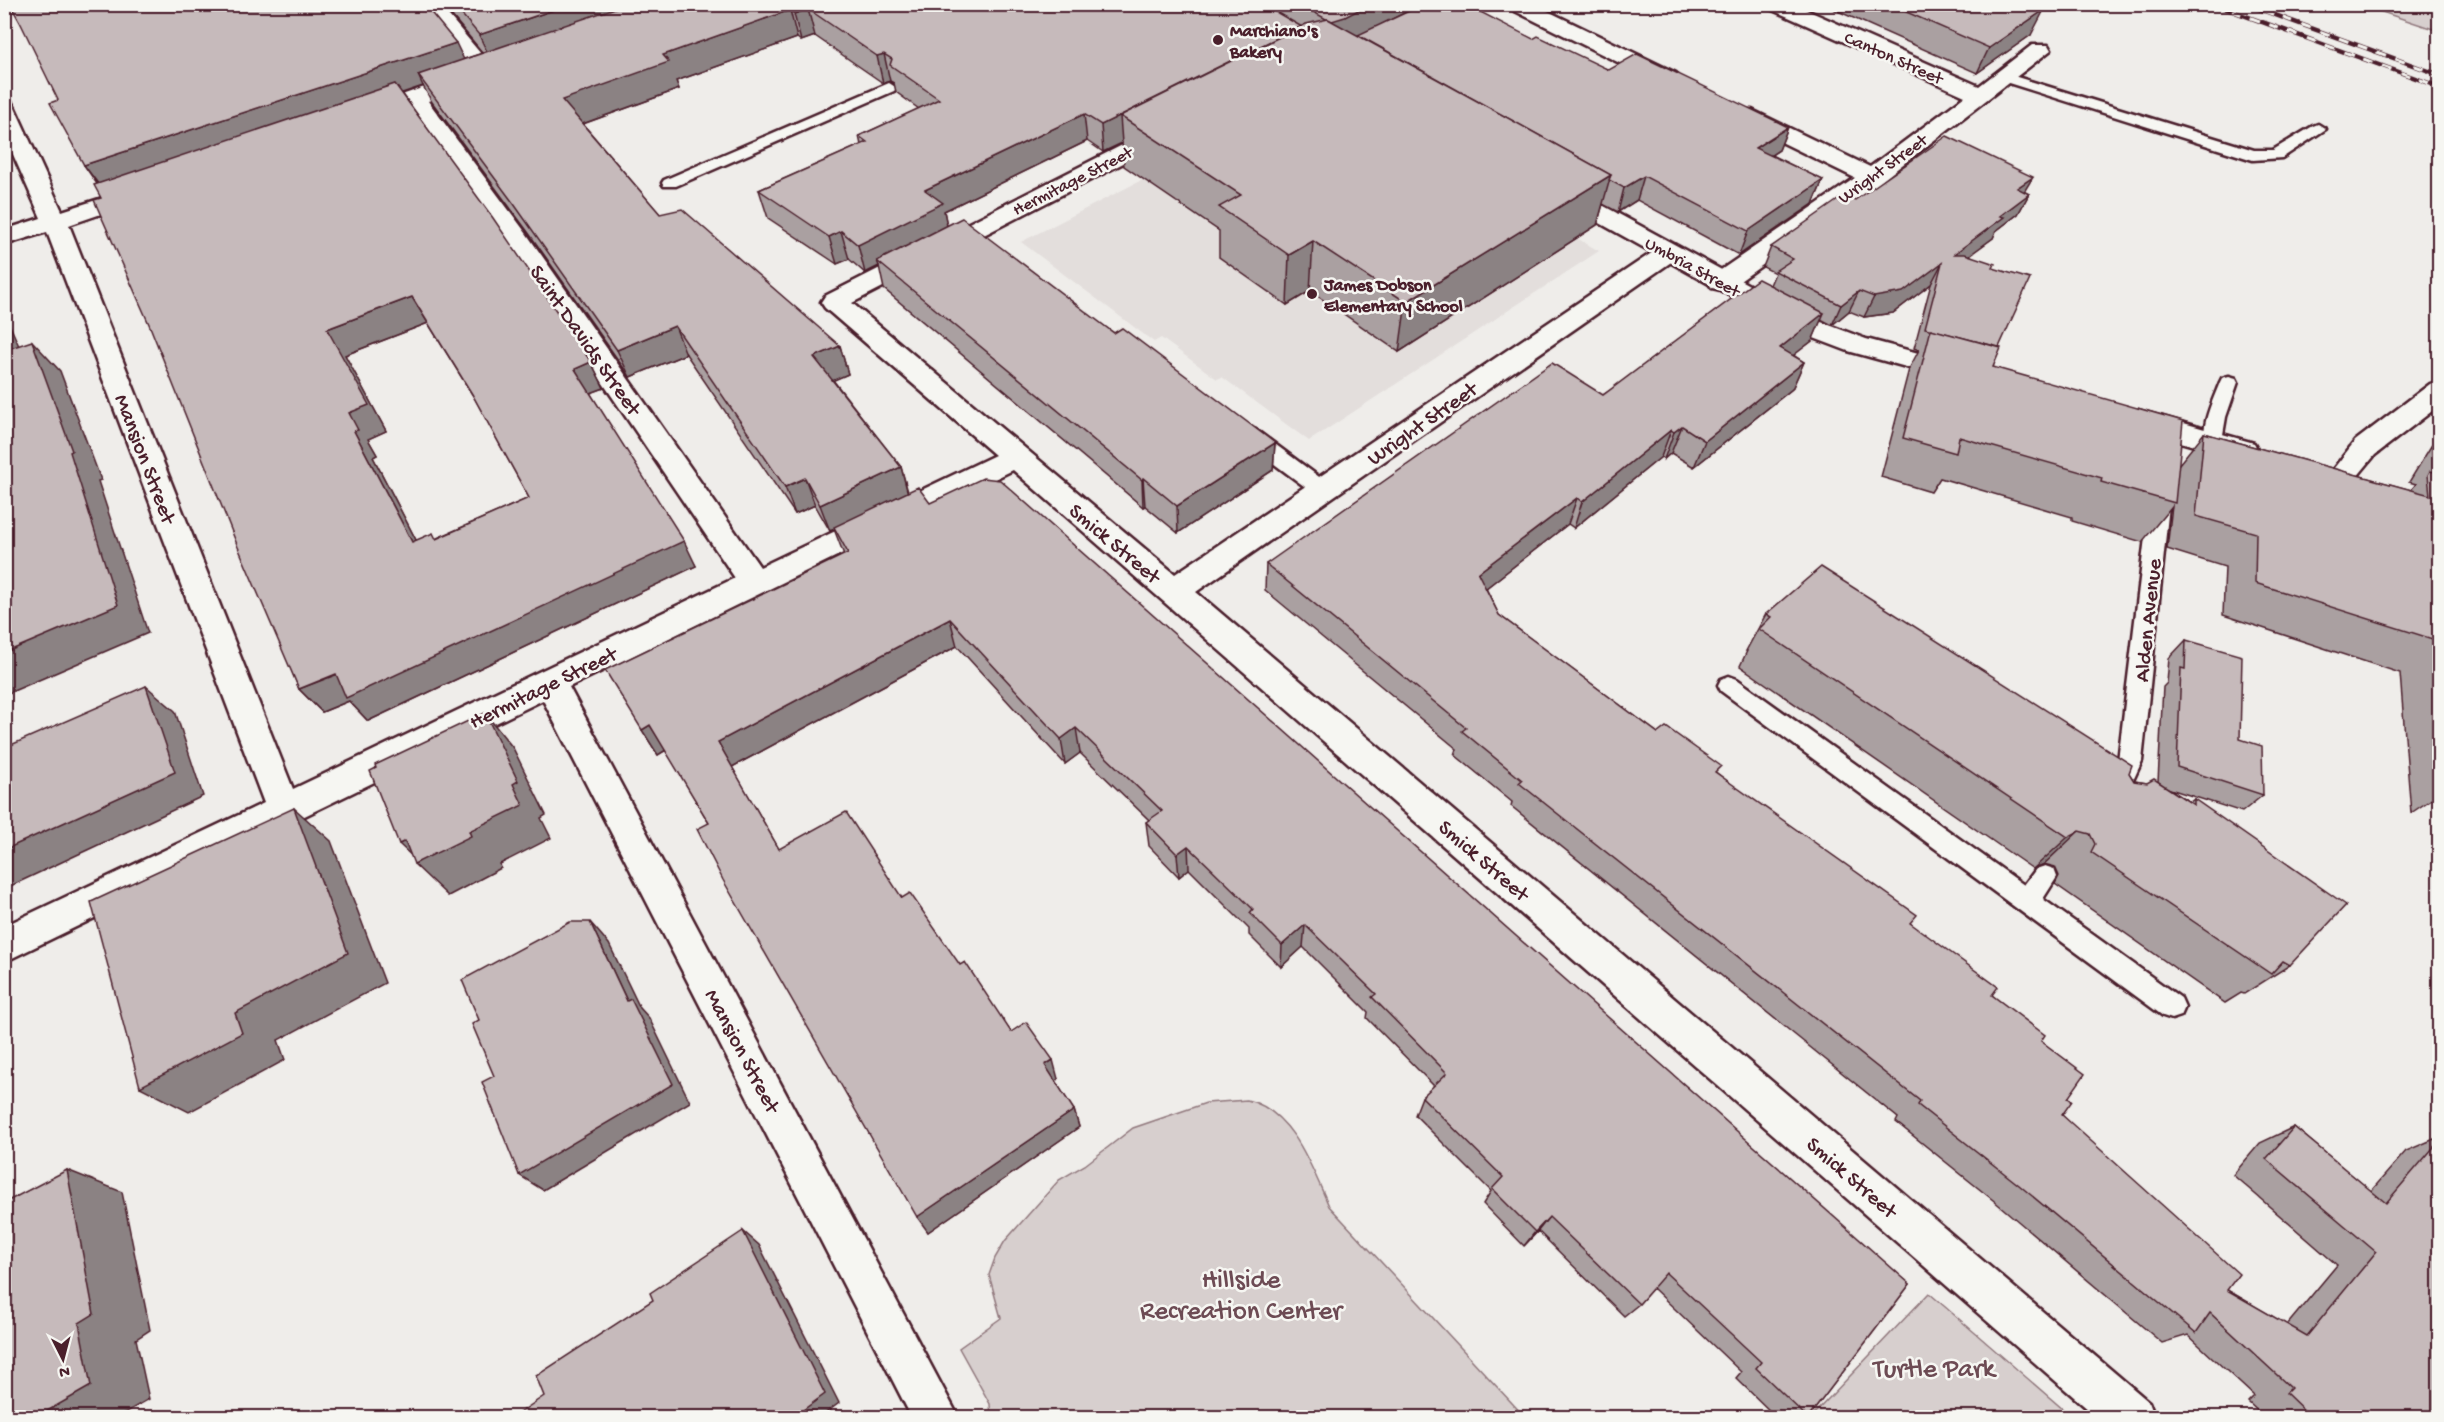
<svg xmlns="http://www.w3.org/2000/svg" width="2444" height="1422" font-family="'Gochi Hand',sans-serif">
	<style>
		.built { fill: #e3dedc }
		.green { fill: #d7cfce; stroke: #90777c; stroke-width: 1.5 }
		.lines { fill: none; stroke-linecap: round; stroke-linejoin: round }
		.lane-casing { stroke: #4a1f2b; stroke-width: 5 }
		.street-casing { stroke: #4a1f2b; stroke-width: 5 }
		.secondary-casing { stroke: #4a1f2b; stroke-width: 5 }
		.lane { fill: #f6f6f2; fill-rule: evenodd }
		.street { fill: #f6f6f2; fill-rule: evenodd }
		.secondary { fill: #f6f6f2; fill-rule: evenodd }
		.rail-casing { stroke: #4a1f2b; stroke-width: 4.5 }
		.rail { stroke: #f6f6f2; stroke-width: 3; stroke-dasharray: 10; stroke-linecap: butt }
		.wall { fill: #aaa0a1; stroke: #4a1f2b; stroke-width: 1.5; fill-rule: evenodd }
		.shaded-wall { fill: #8b8283; stroke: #4a1f2b; stroke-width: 1.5 }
		.building { fill: #c6babb; stroke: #4a1f2b; stroke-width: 1.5; fill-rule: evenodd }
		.poi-dot { fill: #4a1f2b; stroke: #f6f6f2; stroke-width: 2 }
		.labels { text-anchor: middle; stroke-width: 5; stroke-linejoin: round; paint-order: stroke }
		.far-poi-label { font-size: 18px; font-weight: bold; fill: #4a1f2b; stroke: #f6f6f2; text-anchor: start }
		.far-street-label { font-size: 18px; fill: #4a1f2b; stroke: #f6f6f2 }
		.street-label { font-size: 22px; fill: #4a1f2b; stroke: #f6f6f2 }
		.near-park-label { font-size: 27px; fill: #6d4b54; stroke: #f6f6f2 }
	</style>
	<rect width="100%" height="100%" fill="#efedea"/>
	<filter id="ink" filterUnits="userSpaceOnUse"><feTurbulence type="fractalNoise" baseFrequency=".0167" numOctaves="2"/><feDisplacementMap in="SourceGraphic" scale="12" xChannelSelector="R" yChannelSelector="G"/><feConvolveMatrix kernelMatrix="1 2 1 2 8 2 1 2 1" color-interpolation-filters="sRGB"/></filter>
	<g filter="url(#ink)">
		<path class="built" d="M1319,89L1599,251L1309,441L1222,377L1217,379L1161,338L1154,342L1021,242Z"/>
		<g class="green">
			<path d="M2361,5H2439V31Z"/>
			<path d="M1247,1100C1292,1110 1312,1168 1329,1206L1525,1417H991L990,1404L959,1348L1001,1318L989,1275L995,1258L1005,1241L1059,1180L1085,1165L1133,1128L1206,1103Z"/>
			<path d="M1929,1293L2072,1417H1811Z"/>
		</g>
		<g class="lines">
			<defs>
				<g id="lane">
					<path d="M2004,73L2254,150H2273L2313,126L2318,124L2326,129L2282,158L2253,160L1999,80L1997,77Z"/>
					<path d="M889,83L897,88L894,91L676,186H664L662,183L664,180Z"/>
					<path d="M2229,376L2236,378L2238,382L2226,417L2221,446H2207C2198,430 2214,398 2220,382L2222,378Z"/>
					<path d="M1249,428L1256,430L1330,485L1333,490L1330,495L1323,497L1316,495L1242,440L1239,435L1242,430Z"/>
					<path d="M2160,489L2167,491L2170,496L2142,761L2125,798L2117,801L2109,798L2105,791L2118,761L2150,496L2153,491Z"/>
					<path d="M1729,676L1737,679L2024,885L2036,869L2045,866L2054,869L2057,877L2043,899L2181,998L2185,1007L2181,1016L2172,1019L2163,1016L1721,691L1718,685L1721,679Z"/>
				</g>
				<g id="street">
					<path d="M418,4H439L497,73L494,78H479L477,84L428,101L526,233L760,567L995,455L825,308L821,302L825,296L1154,129H1170L1173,134L1170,139L852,303L1175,574L1659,248L1668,245L1677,248L1680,253L1677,258L1196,592L2149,1402L2155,1418H2098L1013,470L569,687L959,1418H912L543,700L4,962V926L264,803L47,232L4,245V230L41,218L4,134V101L12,103L15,108L62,211L140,186L148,188L152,193L148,198L69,225L293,789L735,578L508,243L410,108L373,121H357L354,116L357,111L461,74H475Z"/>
					<path d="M1506,4H1533L1676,73L1679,78L1676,83H1660L1509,8Z"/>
					<path d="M1765,4H1793L1979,86L2032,45H2048L2051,50L1880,182L1730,288L1721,290L1712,288L1708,282L1712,276L1855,178L1736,120L1733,115L1736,110H1752L1870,167L1965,96L1768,8Z"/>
					<path d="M2440,382V405L2375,455L2351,484L2341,487L2331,484L2327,477L2355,441L2430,384Z"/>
				</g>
				<g id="secondary">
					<path d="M1561,185L1569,187L1808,317L1866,339L1967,366L1971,372L1967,378L1957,381L1848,351L1790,329L1553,197L1549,192L1553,187Z"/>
					<path d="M2138,410L2254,443L2258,450L2254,457L2244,460L2128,427L2124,420L2128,413Z"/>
				</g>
			</defs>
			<use href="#lane" class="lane-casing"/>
			<use href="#street" class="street-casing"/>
			<use href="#secondary" class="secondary-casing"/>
			<use href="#lane" class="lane"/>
			<use href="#street" class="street"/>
			<use href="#secondary" class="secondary"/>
			<defs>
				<g id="rail">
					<path d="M2213,4L2440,87"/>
					<path d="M2245,4L2440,75"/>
				</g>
			</defs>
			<use href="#rail" class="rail-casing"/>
			<use href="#rail" class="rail"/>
		</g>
		<g class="wall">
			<path d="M442,4H1407L1406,12L1383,24L1533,39L1609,70L1788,127L1779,150L1771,155L1823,180L1813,204L1739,255L1637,200L1618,212L1603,204L1597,225L1399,352L1310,291L1287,305L1219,257V231L1124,166L1122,143L1103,152L1087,141L944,211L947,226L1114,333L1275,443L1273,470L1178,533L1145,506L1143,507L884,289L879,266L865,273L849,259L837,264L768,218L759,190L861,145L859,136L919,109L896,92L894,83L890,81L883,83L815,36L801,41L797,38L676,81L679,89L583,124L660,214L840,346L848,374L833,380L901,467L908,492L930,503L1910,1284L1808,1418H1777L1736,1378L1741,1372L1653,1288L1639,1304L1624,1316L1538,1231L1524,1246L1483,1204L1491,1191L1415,1115L1422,1097L1434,1086L1367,1018L1368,1012L1303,947L1281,967L1249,935V929L1189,869L1179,877L1149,846L1146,822L1149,820L1080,753L1065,764L957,646L732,767L779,849L902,898L960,965L1011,1032L1058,1079L1055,1081L1074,1110L1079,1127L928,1232L709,823L666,750L658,755L642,730L844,555L834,529L830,531L815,505L795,514L686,354L630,377L528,232L432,102L423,86L402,93L591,362L604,388L590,393L696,566L368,721L349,701L322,712L299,689L101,198L97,184L84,165L464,59L483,53ZM428,323L475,399L529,498L437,538L416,540L373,457L377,455L368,439L386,431L345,355Z"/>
			<path d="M1822,4H2029L2031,35L1977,73Z"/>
			<path d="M2025,192L2029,194L2018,214L1996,231L1993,238L1969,255L1993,268L1999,347L1993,367L2179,464L2204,433L2411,490L2416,484L2409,482L2439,433V794L2411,813L2400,673L2223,615L2225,567L2167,549L2172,506L2142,542L2072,521V517L1940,478L1931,492L1881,477L1909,369L1919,350L1914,348L1931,284L1893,313L1864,317L1849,311L1832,325L1821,319L1812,341L1793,355L1804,362L1792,389L1694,467L1671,453L1664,459L1661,457L1574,528L1568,524L1486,588L1499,615L1658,733L1717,773L1910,923L1992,995L2041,1041L2068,1098L2062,1115L2227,1290L2287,1325L2337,1265L2233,1175L2260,1143L2294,1127L2371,1191L2406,1151L2439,1137V1418H2265L2248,1402L2254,1396L2188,1335L2162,1343L1993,1200L1896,1122L1898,1118L1511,806L1512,802L1455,755L1457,749L1265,590L1266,564L1603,395L1770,285L1775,273L1763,267L1771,247L1855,200Z"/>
			<path d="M1766,614L2129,773L2134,781L2147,783L2158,782L2163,687L2167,683L2169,658L2186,640L2240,739L2263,795L2242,812L2167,788L2190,802L2194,799L2290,965L2244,994L2241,993L2225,1003L2055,884L2059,876L2055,867L2044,864L2033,869L1740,666L1747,651H1746Z"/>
		</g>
		<g class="shaded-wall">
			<path d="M571,4H662L492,62L479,35Z"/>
			<path d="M1370,4H1407L1406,12L1353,39L1329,21Z"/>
			<path d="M808,9L815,36L801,41L794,14Z"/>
			<path d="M790,10L797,38L676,81L679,89L574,127L562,100L663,55Z"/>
			<path d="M2044,10L2031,35L1977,73L1989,48Z"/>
			<path d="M1304,28L1120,116L1122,143L1103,152L1101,125L1287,33Z"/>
			<path d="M456,43L469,70L418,75L423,86L105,193L84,165Z"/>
			<path d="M884,54L890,81L883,83L877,56Z"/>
			<path d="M1084,114L1087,141L944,211L948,231L877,261L879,266L865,273L858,245L925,190Z"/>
			<path d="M1788,127L1779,150L1747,171L1755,148Z"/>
			<path d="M1611,175L1597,225L1399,352L1406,302Z"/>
			<path d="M1644,176L1637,200L1618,212L1624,188Z"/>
			<path d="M2033,177L2021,197L2017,188Z"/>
			<path d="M1823,180L1813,204L1739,255L1748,231Z"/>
			<path d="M2029,194L2018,214L1996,231L1993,238L1944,274L1954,254L2000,216Z"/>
			<path d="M841,231L849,259L837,264L829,237Z"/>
			<path d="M1313,241L1310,291L1287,305L1289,255Z"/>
			<path d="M1942,263L1931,284L1893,313L1864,317L1874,297Z"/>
			<path d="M1859,291L1849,311L1832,325L1841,305Z"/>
			<path d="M412,297L428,323L345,355L386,431L368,439L377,455L373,457L430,567L412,542L354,431L327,329Z"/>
			<path d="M4,312L34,380L5,350Z"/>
			<path d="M1824,313L1812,341L1768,375L1780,348Z"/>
			<path d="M675,326L686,354L630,377L617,350Z"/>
			<path d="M32,341L60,371L101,480L98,481L148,633L4,695V653Z"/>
			<path d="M840,346L848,374L823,385L814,357Z"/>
			<path d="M591,362L604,388L588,394L575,369Z"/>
			<path d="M1804,362L1792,389L1694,467L1705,441Z"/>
			<path d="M1682,426L1671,453L1664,459L1674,432Z"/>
			<path d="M1671,430L1661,457L1574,528L1582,502Z"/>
			<path d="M1275,443L1273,470L1178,533L1177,506Z"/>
			<path d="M901,467L908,494L830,531L820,505Z"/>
			<path d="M805,478L815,505L795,514L785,487Z"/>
			<path d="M1143,478L1145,506L1143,507L1142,480Z"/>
			<path d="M1577,498L1568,524L1472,599L1478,573Z"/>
			<path d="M684,541L696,566L368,721L349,701L322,712L299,689Z"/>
			<path d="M950,619L957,646L732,767L718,742Z"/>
			<path d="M146,686L175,711L203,796L4,889V850Z"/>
			<path d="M485,713L513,748L546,815L541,818L551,838L500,864L501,868L448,896L414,864L418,862L399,844L405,841L469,831L513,784Z"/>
			<path d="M650,725L666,750L658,755L642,730Z"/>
			<path d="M1076,728L1080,753L1065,764L1061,739Z"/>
			<path d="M294,808L331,841L385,983L278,1040L285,1060L189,1112L140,1087Z"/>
			<path d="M2079,831L2044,864L2033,869L2068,837Z"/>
			<path d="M1188,846L1189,869L1179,877L1177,854Z"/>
			<path d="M590,922L609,944L640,1008L649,1018L690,1102L543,1190L519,1175L627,1001Z"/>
			<path d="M1305,925L1303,947L1281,967L1282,945Z"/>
			<path d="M1053,1060L1058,1079L1051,1084L1045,1065Z"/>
			<path d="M1074,1110L1079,1127L928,1232L917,1217Z"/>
			<path d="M67,1170L122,1192L150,1330L136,1339L149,1399L116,1418H35Z"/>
			<path d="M1549,1217L1538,1231L1524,1246L1535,1232Z"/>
			<path d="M743,1231L759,1245L839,1403L819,1418H792Z"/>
		</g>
		<g class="building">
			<path d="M10,4H424L456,43L84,165L50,103L58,100L21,24Z"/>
			<path d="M453,4H571L479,35Z"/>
			<path d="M627,4H1262L1302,27L1287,33L1101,125L1084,114L925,190L943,203L858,245L841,231L829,237L759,190L867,142L859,136L939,99L890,65L892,59L884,54L877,56L808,9L794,14L790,10L663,55L669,62L562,100L660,214L682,209L840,346L814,357L901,467L820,505L805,478L785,487L675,326L617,350L514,204L418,75Z"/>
			<path d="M1299,4H1370L1345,17L1332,21L1328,19H1326Z"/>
			<path d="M1424,4H1465L1533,39L1538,36L1609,70L1637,54L1788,127L1755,148L1823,180L1748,231L1644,176L1624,188L1609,180L1611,175L1358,35Z"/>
			<path d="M1888,4H2029L2044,10L1989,48Z"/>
			<path d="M1328,19L1611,175L1406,302L1313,241L1289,255L1219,207L1241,195L1120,116L1306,24Z"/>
			<path d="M395,84L493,218L591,362L575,369L684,541L346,698L336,674L299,689L238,547L149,324L94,200L101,198L94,185ZM412,297L472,394L529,498L436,539L433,533L412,542L354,431L358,430L349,413L369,405L327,329Z"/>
			<path d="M1947,136L2033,177L2017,188L2029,194L2000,216L2004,217L1954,254H1965L1995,264L1993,268L2030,279L1999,347L1925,328L1942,263L1903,292L1874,297L1859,291L1841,305L1775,271L1793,259L1771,247L1845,195L1855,200Z"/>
			<path d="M962,218L1114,333L1122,328L1275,443L1177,506L1143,478L1142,480L877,261Z"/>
			<path d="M1758,279L1824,313L1780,348L1804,362L1705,441L1682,426L1674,432L1671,430L1582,502L1577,498L1478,573L1499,615L1658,733L1666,727L1721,766L1715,772L1917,915L1910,923L1998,987L1992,995L2045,1035L2041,1041L2085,1074L2068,1098L2072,1101L2062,1115L2239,1274L2227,1290L2307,1336L2376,1252L2266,1159L2294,1127L2386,1203L2439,1141V1418H2312L2286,1393L2291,1388L2210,1313L2196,1333L2019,1185L1918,1105L1920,1101L1519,783L1522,780L1462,731L1466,728L1266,564L1552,363L1603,395Z"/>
			<path d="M1931,329L2001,348L1993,367L2183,421L2175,503L2101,482L2102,478L1959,437L1956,453L1903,438Z"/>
			<path d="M32,341L72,451L70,452L118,605L4,653V349L5,350Z"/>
			<path d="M2204,433L2430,495L2428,475L2430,471L2439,473V645V641L2255,583L2256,533L2196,516Z"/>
			<path d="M983,478L1000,480L1910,1284L1808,1418L1756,1368L1761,1362L1666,1273L1639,1304L1549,1217L1535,1232L1492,1189L1503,1177L1422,1097L1447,1073L1372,997L1376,994L1305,925L1282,945L1250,913L1253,909L1188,846L1177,854L1146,822L1162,811L1076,728L1061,739L950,619L718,742L779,849L846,812L902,898L910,893L960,965L965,962L1011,1032L1026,1022L1053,1060L1045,1065L1074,1110L917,1217L723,880L697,829L709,823L650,725L642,730L605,670L848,553L834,527L918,487L930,503Z"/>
			<path d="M1821,567L2132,765L2129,773L2134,781L2147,783L2154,779L2194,805V799L2346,905L2290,965L2283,961L2271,974L2091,852L2095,844L2090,834L2079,831L2068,837L1759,629L1771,617L1766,614Z"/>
			<path d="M2186,640L2242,656L2240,739L2262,746L2263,795L2177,767L2181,668L2185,669Z"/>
			<path d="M146,686L175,772L4,850V748Z"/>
			<path d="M485,713L518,781L513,784L523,805L469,831L471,836L414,864L405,841L399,844L370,771L376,768L375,765Z"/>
			<path d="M294,808L348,953L235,1013L242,1033L140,1087L91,902Z"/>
			<path d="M570,922H590L627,1001L631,999L673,1084L519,1175L482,1082L494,1076L472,1024L479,1020L462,980Z"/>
			<path d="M67,1170L94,1314L79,1323L91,1386L35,1418H4V1203Z"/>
			<path d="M743,1231L825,1394L792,1418H512L544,1396L536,1376L653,1300L650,1293Z"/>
		</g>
	</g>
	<g class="poi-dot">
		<circle cx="1218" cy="40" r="6"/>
		<circle cx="1312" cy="294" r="6"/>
	</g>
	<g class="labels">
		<g class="far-poi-label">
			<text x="1230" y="36">Marchiano's<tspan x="1230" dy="21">Bakery</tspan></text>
			<text x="1324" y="290">James Dobson<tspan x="1324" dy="21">Elementary School</tspan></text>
		</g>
		<g class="far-street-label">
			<text transform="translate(1894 57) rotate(24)" y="6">Canton Street</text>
			<text transform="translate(1882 168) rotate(-36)" y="6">Wright Street</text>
			<text transform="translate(1072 180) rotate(-27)" y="6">Hermitage Street</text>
			<text transform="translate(1693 266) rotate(29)" y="6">Umbria Street</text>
		</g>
		<g class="street-label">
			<text transform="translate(587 339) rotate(55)" y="8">Saint Davids Street</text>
			<text transform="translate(1421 422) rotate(-35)" y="8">Wright Street</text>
			<text transform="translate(147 458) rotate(69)" y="8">Mansion Street</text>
			<text transform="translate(1116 542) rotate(40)" y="8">Smick Street</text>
			<text transform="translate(2146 620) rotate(-84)" y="8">Alden Avenue</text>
			<text transform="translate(542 686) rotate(-26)" y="8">Hermitage Street</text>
			<text transform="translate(1485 859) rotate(41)" y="8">Smick Street</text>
			<text transform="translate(744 1050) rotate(62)" y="8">Mansion Street</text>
			<text transform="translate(1853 1176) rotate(41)" y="8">Smick Street</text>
		</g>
		<g class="near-park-label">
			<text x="1241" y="1287">Hillside<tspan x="1241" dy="31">Recreation Center</tspan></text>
			<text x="1934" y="1376">Turtle Park</text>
		</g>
	</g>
	<rect width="2444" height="1422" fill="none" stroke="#f6f6f2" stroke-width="24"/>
	<rect x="12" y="12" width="2420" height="1398" fill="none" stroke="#4a1f2b" stroke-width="2" filter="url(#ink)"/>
	<g transform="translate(63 1359) rotate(174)" stroke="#f6f6f2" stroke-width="4.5" paint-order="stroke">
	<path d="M0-4.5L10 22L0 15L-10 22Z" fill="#4a1f2b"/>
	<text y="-9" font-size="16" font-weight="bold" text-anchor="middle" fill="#4a1f2b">N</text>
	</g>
</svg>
